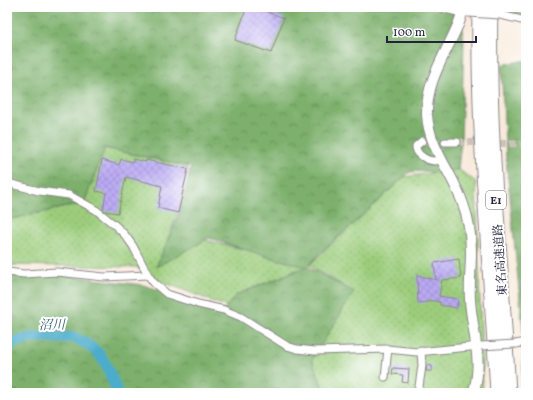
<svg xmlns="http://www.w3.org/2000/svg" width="533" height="400" font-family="Vollkorn,'Noto Serif JP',serif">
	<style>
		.grass { fill: url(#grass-dots); stroke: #5f785c }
		.forest { fill: url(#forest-crowns); stroke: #506954 }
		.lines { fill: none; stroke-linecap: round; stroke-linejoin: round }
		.river { stroke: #4caccb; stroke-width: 11 }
		.building { fill: url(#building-cross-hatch) }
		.street-tunnel { stroke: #cdc2ba; stroke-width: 7; stroke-dasharray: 7 3.5; stroke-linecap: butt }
		.street-casing { stroke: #8d868a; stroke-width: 9 }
		.secondary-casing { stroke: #8d868a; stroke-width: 12 }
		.highway-casing { stroke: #8d868a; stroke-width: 15 }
		.street { stroke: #fff; stroke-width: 7 }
		.secondary { stroke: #fff; stroke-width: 10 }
		.highway { stroke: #fff; stroke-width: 13 }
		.street-bridge-casing { stroke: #8d868a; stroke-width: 9; stroke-linecap: butt }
		.street-bridge { stroke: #fff; stroke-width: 7 }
		.labels { text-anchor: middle; stroke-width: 4; stroke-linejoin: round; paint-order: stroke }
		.shield { fill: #fff; stroke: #646476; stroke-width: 1 }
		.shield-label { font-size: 11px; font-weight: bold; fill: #22223b }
		.street-label { font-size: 12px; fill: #22223b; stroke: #fff }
		.water-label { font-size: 13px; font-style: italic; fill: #35607c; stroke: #fff }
	</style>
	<defs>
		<pattern id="grass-dots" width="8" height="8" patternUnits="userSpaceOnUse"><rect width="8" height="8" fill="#9ccd7c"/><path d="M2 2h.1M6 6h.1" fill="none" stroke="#86b06c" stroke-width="1.8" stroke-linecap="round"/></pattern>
		<pattern id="forest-crowns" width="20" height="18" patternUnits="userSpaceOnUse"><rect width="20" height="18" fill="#7db06c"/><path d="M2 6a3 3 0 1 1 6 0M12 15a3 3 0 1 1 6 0" fill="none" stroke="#668f5a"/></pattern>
		<pattern id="building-cross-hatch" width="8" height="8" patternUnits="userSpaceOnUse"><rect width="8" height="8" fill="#baaaf5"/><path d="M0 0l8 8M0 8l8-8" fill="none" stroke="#978ac8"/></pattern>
	</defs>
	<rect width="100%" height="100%" fill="#fff"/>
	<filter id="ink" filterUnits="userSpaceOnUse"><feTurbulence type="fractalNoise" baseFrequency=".025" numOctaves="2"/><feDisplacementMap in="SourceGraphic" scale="8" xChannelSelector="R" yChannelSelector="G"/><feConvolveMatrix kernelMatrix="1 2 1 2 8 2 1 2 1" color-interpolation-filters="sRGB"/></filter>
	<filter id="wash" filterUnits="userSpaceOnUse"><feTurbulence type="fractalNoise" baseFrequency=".012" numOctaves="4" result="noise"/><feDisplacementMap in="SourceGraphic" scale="16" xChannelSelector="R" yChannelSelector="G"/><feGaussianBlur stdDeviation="0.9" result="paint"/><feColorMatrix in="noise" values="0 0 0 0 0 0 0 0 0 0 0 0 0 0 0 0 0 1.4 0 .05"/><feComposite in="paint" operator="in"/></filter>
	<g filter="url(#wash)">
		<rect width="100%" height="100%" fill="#f8eada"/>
		<g class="grass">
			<path d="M104,148L188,166L178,213L158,264L205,240L309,265L404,177L458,169L476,182L483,393H325L312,360L353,292L309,265L236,295L227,307L150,277L136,267L7,265V220L84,203Z"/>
			<path d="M524,347H526V393H521Z"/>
		</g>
		<g class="forest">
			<path d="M7,7H459L464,41L461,142L458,169L443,174L425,171L410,172L397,183L363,215L320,253L308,267L354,292L312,360L325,393H7V275H61L143,285L224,310L236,295L307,267L272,258L209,238L156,267L179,215L191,167L105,148L84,203L7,220Z"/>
			<path d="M498,7H526V18L498,10Z"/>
			<path d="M526,60V340H524L506,158L501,65Z"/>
		</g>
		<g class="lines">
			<path class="river" d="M7,346C18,340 36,336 49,337C53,337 57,338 61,338C66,338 72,336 76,338C83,341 94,349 99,354C108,364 112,381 118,393"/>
		</g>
		<g id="blocks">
			<g class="building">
				<path d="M247,7H254L284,18L271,53L235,40Z"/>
				<path d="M121,159L133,162V159L146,162V160L188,169L178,213L158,208L162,186L126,177L118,213L105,211L103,210L106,193L96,191L102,160L119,165Z"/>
				<path d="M459,259L461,278L442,280L439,296L458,299L457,308L440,305V302L428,300V302L418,303L417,279V275L436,280L434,263Z"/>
				<path d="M427,365L432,366V371H426Z"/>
				<path d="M393,368L409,369L408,383L402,382L403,375L392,374Z"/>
			</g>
		</g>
	</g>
	<g filter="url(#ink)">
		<use href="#blocks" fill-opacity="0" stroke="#8d868a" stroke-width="1"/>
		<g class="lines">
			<g class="street-tunnel">
				<path d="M422,141L445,142"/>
				<path d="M457,142L521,144"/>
			</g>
			<defs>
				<g id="street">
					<path d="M500,15L526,21"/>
					<path d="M422,141L416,146C415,154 427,161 435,161C437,160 439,160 442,159"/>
					<path d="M445,142H457"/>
					<path d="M7,183L39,191L69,195L96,210L116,226L125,235L133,246L148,275L154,283L167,294L198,304L224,310L241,317L287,346L297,349L315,351L387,349L417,352L480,346"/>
					<path d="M7,272L24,274L57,272L104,277L148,275"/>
					<path d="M516,344L526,342"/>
					<path d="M385,377L388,349"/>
					<path d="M418,393L422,366L421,351"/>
				</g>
				<g id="secondary">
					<path d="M443,7L463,12"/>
					<path d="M463,7C462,19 457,27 452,38C440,63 426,86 427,115C429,148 453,174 463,204C469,220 471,235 471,252C471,268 469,284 470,300C472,331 484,363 473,393"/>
				</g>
				<g id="highway">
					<path d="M479,7C477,136 490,264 497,393"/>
					<path d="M491,7C488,136 502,264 509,393"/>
				</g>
			</defs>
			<use href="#street" class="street-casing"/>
			<use href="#secondary" class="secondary-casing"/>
			<use href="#highway" class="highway-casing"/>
			<use href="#street" class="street"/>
			<use href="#secondary" class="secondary"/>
			<use href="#highway" class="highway"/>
			<defs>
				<g id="street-bridge">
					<path d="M468,13L500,15"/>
					<path d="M481,346L516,344"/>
				</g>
			</defs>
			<use href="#street-bridge" class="street-bridge-casing"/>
			<use href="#street-bridge" class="street-bridge"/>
		</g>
	</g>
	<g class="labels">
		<rect class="shield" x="486" y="191" width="20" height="18" rx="3"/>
		<g class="shield-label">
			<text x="496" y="204">E1</text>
		</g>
		<g class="street-label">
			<text transform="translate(500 260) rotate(-94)" y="4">東名高速道路</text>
		</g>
		<g class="water-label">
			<text transform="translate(52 324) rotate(-1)" y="5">沼川</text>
		</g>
	</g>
	<rect width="533" height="400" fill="none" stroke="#fff" stroke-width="24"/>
	<path d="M387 36v6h89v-6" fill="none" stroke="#22223b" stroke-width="2"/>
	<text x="393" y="36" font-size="12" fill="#22223b" stroke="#ffffff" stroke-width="3" paint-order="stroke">100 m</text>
</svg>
